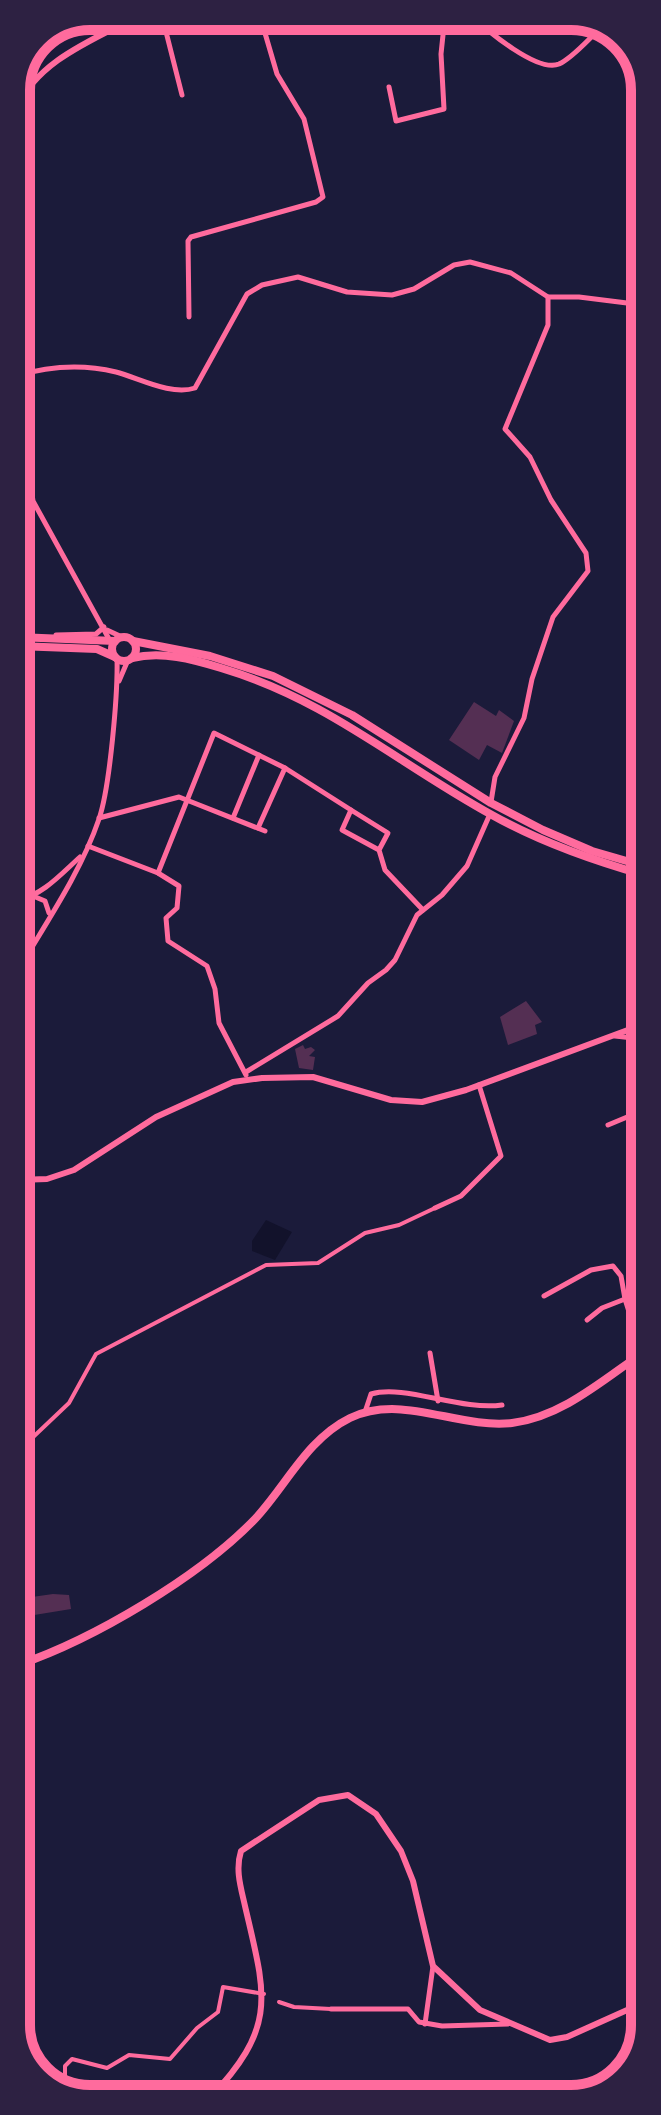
<svg xmlns="http://www.w3.org/2000/svg" width="661" height="2115" font-family="Helvetica,sans-serif">
	<style>
		.water { fill: #12122b }
		.building { fill: #542f53 }
		.lines { fill: none; stroke-linecap: round; stroke-linejoin: round }
		.pedestrian { stroke: #ff6b9d; stroke-width: 4 }
		.minor { stroke: #ff6b9d; stroke-width: 5 }
		.tertiary { stroke: #ff6b9d; stroke-width: 6 }
		.primary { stroke: #ff6b9d; stroke-width: 8 }
		.rim { fill: none; stroke: #ff6b9d; stroke-width: 10 }
	</style>
	<rect width="100%" height="100%" fill="#1b1b3a"/>
	<path class="water" d="M266,1220L292,1232L275,1260L252,1251V1241Z"/>
	<g class="building">
		<path d="M474,702L496,716L499,710L514,721L502,753L487,745L479,760L449,740Z"/>
		<path d="M526,1001L542,1022L535,1025L537,1034L508,1045L500,1017Z"/>
		<path d="M303,1045L305,1049L311,1047L315,1050L309,1056L315,1057L313,1070L299,1068L295,1049Z"/>
		<path d="M53,1594L69,1595L71,1609L22,1617L23,1623L18,1625V1599Z"/>
	</g>
	<g class="lines">
		<g class="pedestrian">
			<path d="M18,1459L30,1440L69,1403L96,1354L266,1265L318,1263L365,1233L399,1225L435,1208"/>
			<path d="M279,2002L294,2007L331,2009"/>
			<path d="M65,2091V2066L72,2059L107,2068L129,2055L170,2059L197,2028L218,2012L223,1987L264,1994"/>
		</g>
		<g class="minor">
			<path d="M162,16L182,95"/>
			<path d="M473,16C487,31 538,73 559,64C574,57 589,38 602,27"/>
			<path d="M389,87L396,121L444,109L441,54L445,16"/>
			<path d="M16,256L20,278L16,302"/>
			<path d="M189,317L188,241L191,237L316,202L323,197L304,119L277,74L260,16"/>
			<path d="M16,376C49,366 83,364 116,372C139,378 171,396 195,388L247,294L262,285L298,277L347,292L392,295L414,289L454,265L470,262L511,273L548,297H579L643,305"/>
			<path d="M16,392L33,501L109,639"/>
			<path d="M107,630L122,637"/>
			<path d="M56,635L96,634L104,627"/>
			<path d="M119,681L128,660"/>
			<path d="M491,802L495,777L524,718L532,679L553,617L588,571L586,553L551,500L530,457L505,429L548,325V297"/>
			<path d="M99,818L179,797L265,831"/>
			<path d="M233,818L259,755"/>
			<path d="M258,828L285,768"/>
			<path d="M88,846L158,873L179,886L177,908L166,918L168,941L207,966L215,989L219,1023L246,1075"/>
			<path d="M379,850L342,830L351,810L388,833L379,850L385,870L423,910"/>
			<path d="M158,873L214,733L285,768L351,810"/>
			<path d="M33,896L45,901L49,913"/>
			<path d="M17,901C44,894 60,875 80,857"/>
			<path d="M20,962L29,936L21,913L24,901"/>
			<path d="M17,972C46,923 81,872 99,819C110,787 118,692 117,658"/>
			<path d="M615,1036L633,1038L644,1048"/>
			<path d="M246,1072L338,1016L368,983L386,970L395,960L417,915L442,895L467,866L490,814"/>
			<path d="M608,1125L644,1110"/>
			<path d="M435,1208L461,1196L501,1156L479,1085"/>
			<path d="M544,1296L591,1270L613,1266L621,1276L625,1299"/>
			<path d="M587,1320L602,1308L625,1299L642,1353"/>
			<path d="M430,1353L438,1401"/>
			<path d="M365,1412L371,1394C405,1384 460,1411 502,1405"/>
			<path d="M331,2009H408L419,2022L442,2026L508,2024"/>
			<path d="M425,2024L433,1966"/>
		</g>
		<g class="tertiary">
			<path d="M16,109C38,60 93,40 138,16"/>
			<path d="M17,1180L47,1179L74,1170L156,1117L233,1082L262,1078L313,1077L391,1100L422,1102L466,1090L644,1024"/>
			<path d="M210,2098C278,2026 266,1996 245,1906C241,1888 235,1870 241,1851L319,1800L348,1795L376,1814L401,1851L413,1881L433,1966L480,2010L550,2040L567,2037L645,2002"/>
		</g>
		<g class="primary">
			<circle cx="124" cy="649" r="12"/>
			<path d="M17,637L115,641"/>
			<path d="M133,641L210,656L273,676L352,715L491,803L543,830L592,851L644,866"/>
			<path d="M17,646L97,649L115,657"/>
			<path d="M132,658C162,651 192,659 221,668C328,700 397,763 492,815C540,842 591,860 644,875"/>
			<path d="M18,1665C94,1639 199,1577 255,1519C286,1486 307,1439 350,1418C402,1393 457,1429 512,1423C562,1417 604,1379 644,1352"/>
		</g>
	</g>
	<path d="M0 0H661V2115H0ZM90 30H571A60 60 0 0 1 631 90V2025A60 60 0 0 1 571 2085H90A60 60 0 0 1 30 2025V90A60 60 0 0 1 90 30Z" fill="#2d2142" fill-rule="evenodd"/>
	<path class="rim" d="M90 30H571A60 60 0 0 1 631 90V2025A60 60 0 0 1 571 2085H90A60 60 0 0 1 30 2025V90A60 60 0 0 1 90 30Z"/>
</svg>
